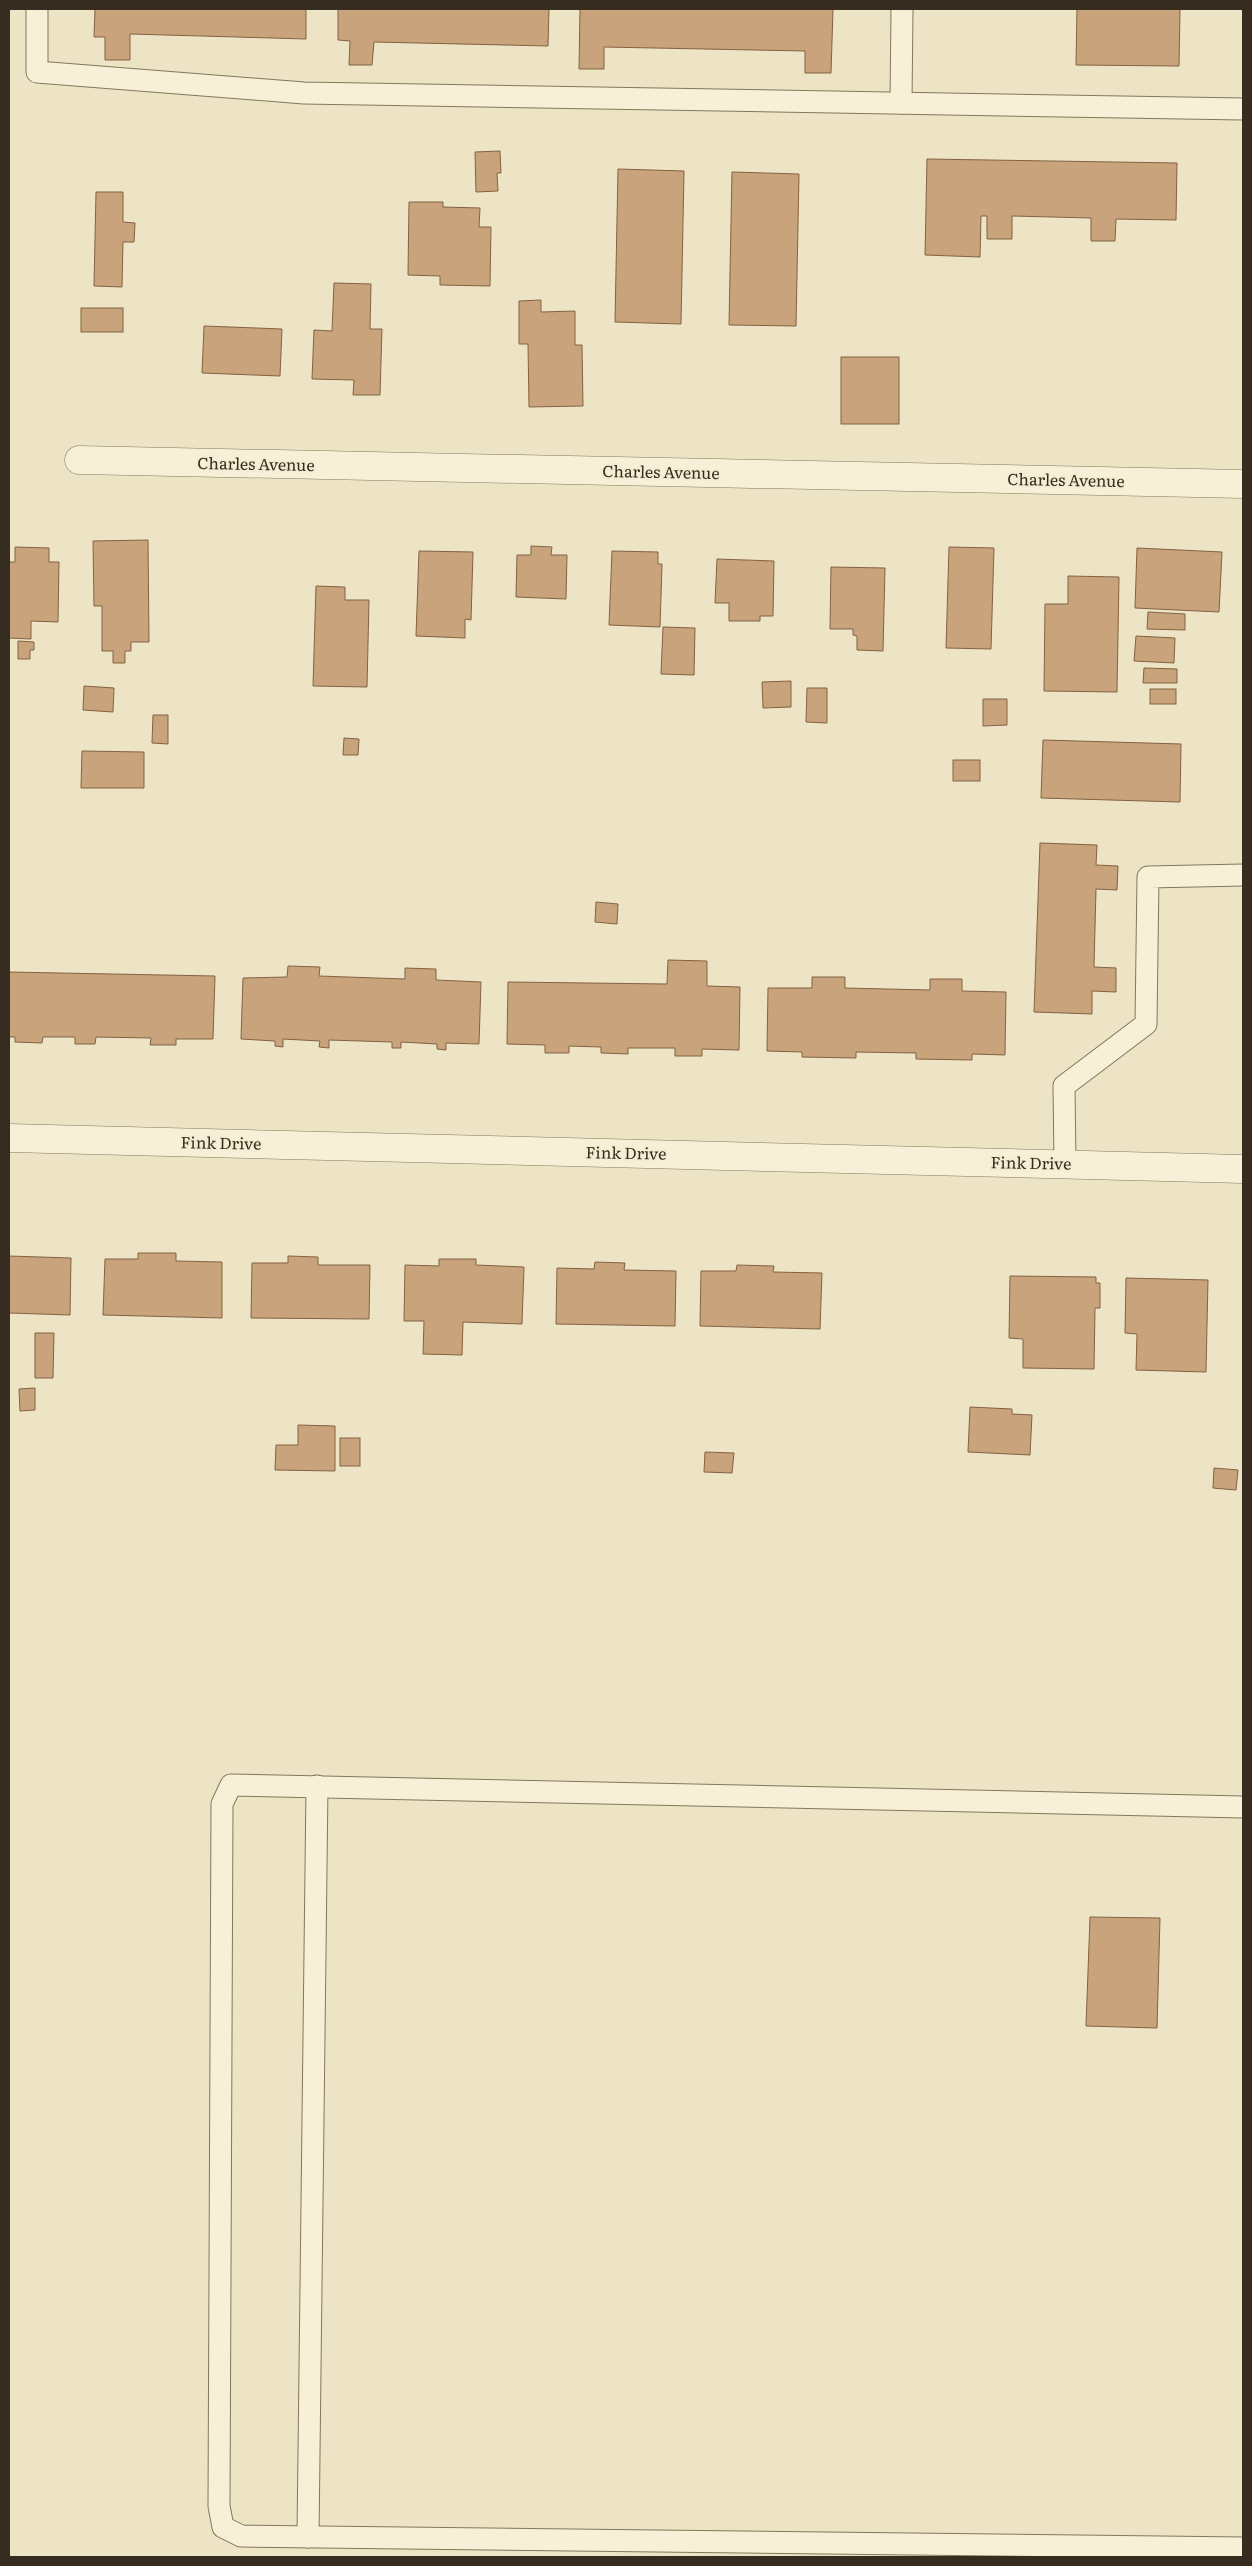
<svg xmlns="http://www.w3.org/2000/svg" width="1252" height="2566" font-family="Literata,serif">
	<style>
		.building { fill: #c8a37c; stroke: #836242 }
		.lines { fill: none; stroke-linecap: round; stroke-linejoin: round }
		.service-casing { stroke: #85765b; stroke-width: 23 }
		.minor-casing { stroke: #85765b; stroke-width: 29 }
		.service { stroke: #f7f0d7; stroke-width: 21 }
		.minor { stroke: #f7f0d7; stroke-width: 28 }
		.labels { text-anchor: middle; stroke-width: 4.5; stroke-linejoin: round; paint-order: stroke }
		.street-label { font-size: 16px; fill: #362c1f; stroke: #f4edd3 }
	</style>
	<rect width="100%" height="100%" fill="#ece4c4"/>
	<g class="building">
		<path d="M95,9H306V39L130,34V60H105V37H94Z"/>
		<path d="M338,9H549L548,46L374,42L372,65H349L350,41L338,40Z"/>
		<path d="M580,9H833L831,73H805V51L604,47V69H579Z"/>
		<path d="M1077,9H1180L1179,66L1076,65Z"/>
		<path d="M500,151L501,173H497L498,191L476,192L475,152Z"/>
		<path d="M927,159L1177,163L1176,220L1116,219L1115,241H1091V218L1012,216V239H987V216H981L980,257L925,255Z"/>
		<path d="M618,169L684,171L681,324L615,322Z"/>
		<path d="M732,172L799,174L796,326L729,325Z"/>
		<path d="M96,192H123V222L135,223L134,242H123L122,287L94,286Z"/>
		<path d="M409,202H443V207L480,208L479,227H491L490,286L440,285V276L408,275Z"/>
		<path d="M334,283L371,284L370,329H382L380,395H353L354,380L312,379L314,330L332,331Z"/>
		<path d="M541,300V312L575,311V345H582L583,406L529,407L528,344H519V301Z"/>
		<rect x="81" y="308" width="42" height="24"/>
		<path d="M204,326L282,329L280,376L202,373Z"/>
		<rect x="841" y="357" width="58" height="67"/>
		<path d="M148,540L149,642H131V651H125V663H113V651H102V606H94L93,541Z"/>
		<path d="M531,546L552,547L551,555H567L566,599L516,597L517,555H531Z"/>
		<path d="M15,547L49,548V562H59L58,622L31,621V639L9,638V562H15Z"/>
		<path d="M949,547L994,548L991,649L946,648Z"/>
		<path d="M1137,548L1222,552L1219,612L1135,608Z"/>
		<path d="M419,551L473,552L471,620L465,619V638L416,636Z"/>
		<path d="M612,551L658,552V564H662L660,627L609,625Z"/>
		<path d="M717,559L774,561L773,616H760V621H729V603H715Z"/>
		<path d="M831,567L885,568L883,651L857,650V636L853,635V629H830Z"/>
		<path d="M1068,576L1119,577L1117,692L1044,691L1045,604H1068Z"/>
		<path d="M316,586L345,587V600H369L367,687L313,686Z"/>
		<path d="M1148,612L1185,614V630L1147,629Z"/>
		<path d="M663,627L695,628L694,675L661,674Z"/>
		<path d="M1136,636L1175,638L1174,663L1134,661Z"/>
		<path d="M18,641L34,642V650H30V659H18Z"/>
		<path d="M1144,668L1177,669V683H1143Z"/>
		<path d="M791,681V707L763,708L762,682Z"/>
		<path d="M84,686L114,688L113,712L83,710Z"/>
		<path d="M807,688H827V723L806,722Z"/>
		<rect x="1150" y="689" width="26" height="15"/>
		<path d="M983,699H1007V725L983,726Z"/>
		<path d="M153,715H168V744L152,743Z"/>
		<path d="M344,738L359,739L358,755H343Z"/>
		<path d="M1043,740L1181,744L1180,802L1041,798Z"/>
		<path d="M82,751L144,752V788H81Z"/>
		<rect x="953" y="760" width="27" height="21"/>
		<path d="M1040,843L1097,845L1096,865L1118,866L1117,890L1096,889L1094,967L1116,968V992L1092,991V1014L1034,1012Z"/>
		<path d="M596,902L618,904L617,924L595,922Z"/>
		<path d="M668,960L707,961V986L740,987L739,1050L702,1049V1056H675V1048H628V1054L601,1053V1047L569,1046V1053H545V1045L507,1044L508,982L667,984Z"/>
		<path d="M288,966L320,967L319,976L405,979V968L436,969V980L481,982L479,1044L446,1043V1050L437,1049V1044L401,1042V1048H392V1042L329,1040V1048L319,1047L320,1041L283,1039V1047L275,1046V1041L241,1039L243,978L287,977Z"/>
		<path d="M9,972L215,976L213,1039H176V1045H150L151,1038L96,1037L95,1044H75V1037H43L42,1043L15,1042V1037H9Z"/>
		<path d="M812,977H845V988L930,990V979H962V991L1006,992L1005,1055L972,1054V1060L916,1059V1053L856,1052V1058L802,1057V1052L767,1051L768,988H812Z"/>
		<path d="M138,1253H176V1261L222,1262V1318L103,1315L105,1259H138Z"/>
		<path d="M9,1256L71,1258L70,1315L9,1313Z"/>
		<path d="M288,1256L318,1257V1265H370L369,1319L251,1318L252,1263H288Z"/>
		<path d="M439,1259H476V1265L524,1267L522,1324L463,1322L462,1355L423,1354L424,1321H404L405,1265L439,1266Z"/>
		<path d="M595,1262L625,1263L624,1270L676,1271L675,1326L556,1324L557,1268L594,1269Z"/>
		<path d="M737,1265L774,1266L773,1272L822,1273L820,1329L700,1326L701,1271H736Z"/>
		<path d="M1010,1276L1096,1277V1283H1100V1308H1095L1094,1369L1023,1368V1339L1009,1338Z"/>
		<path d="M1126,1278L1208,1280L1206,1372L1136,1370L1137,1334L1125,1333Z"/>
		<path d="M35,1333H54L53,1378H35Z"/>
		<path d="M35,1388V1410L20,1411L19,1389Z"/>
		<path d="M970,1407L1012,1409V1414L1032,1415L1030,1455L968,1452Z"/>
		<path d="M298,1425L335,1426V1471L275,1470L276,1445H298Z"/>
		<rect x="340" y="1438" width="20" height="28"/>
		<path d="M705,1452L734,1453L732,1473L704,1472Z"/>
		<path d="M1214,1468L1238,1470L1236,1490L1213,1488Z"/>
		<path d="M1090,1917L1160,1918L1157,2028L1086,2026Z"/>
	</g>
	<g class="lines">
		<defs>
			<g id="service">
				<path d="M37,9V72L304,93L1243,109"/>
				<path d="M901,103L902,9"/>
				<path d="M1065,1164L1064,1086L1146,1024L1148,877L1243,875"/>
				<path d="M1243,1807L231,1785L222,1804L219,2506L223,2527L241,2536L1243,2548"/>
				<path d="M308,2537L317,1786"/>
			</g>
			<g id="minor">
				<path d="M79,460L1243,484"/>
				<path d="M9,1138L1243,1169"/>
			</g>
		</defs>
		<use href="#service" class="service-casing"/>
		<use href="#minor" class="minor-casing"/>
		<use href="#service" class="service"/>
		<use href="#minor" class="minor"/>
	</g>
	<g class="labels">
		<g class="street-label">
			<text transform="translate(256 464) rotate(1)" y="6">Charles Avenue</text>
			<text transform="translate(661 472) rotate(1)" y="6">Charles Avenue</text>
			<text transform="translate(1066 480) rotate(1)" y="6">Charles Avenue</text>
			<text transform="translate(221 1143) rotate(1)" y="6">Fink Drive</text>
			<text transform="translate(626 1153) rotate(1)" y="6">Fink Drive</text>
			<text transform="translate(1031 1163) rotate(1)" y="6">Fink Drive</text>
		</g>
	</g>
	<rect width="1252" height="2566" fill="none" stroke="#362c1f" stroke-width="20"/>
</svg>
